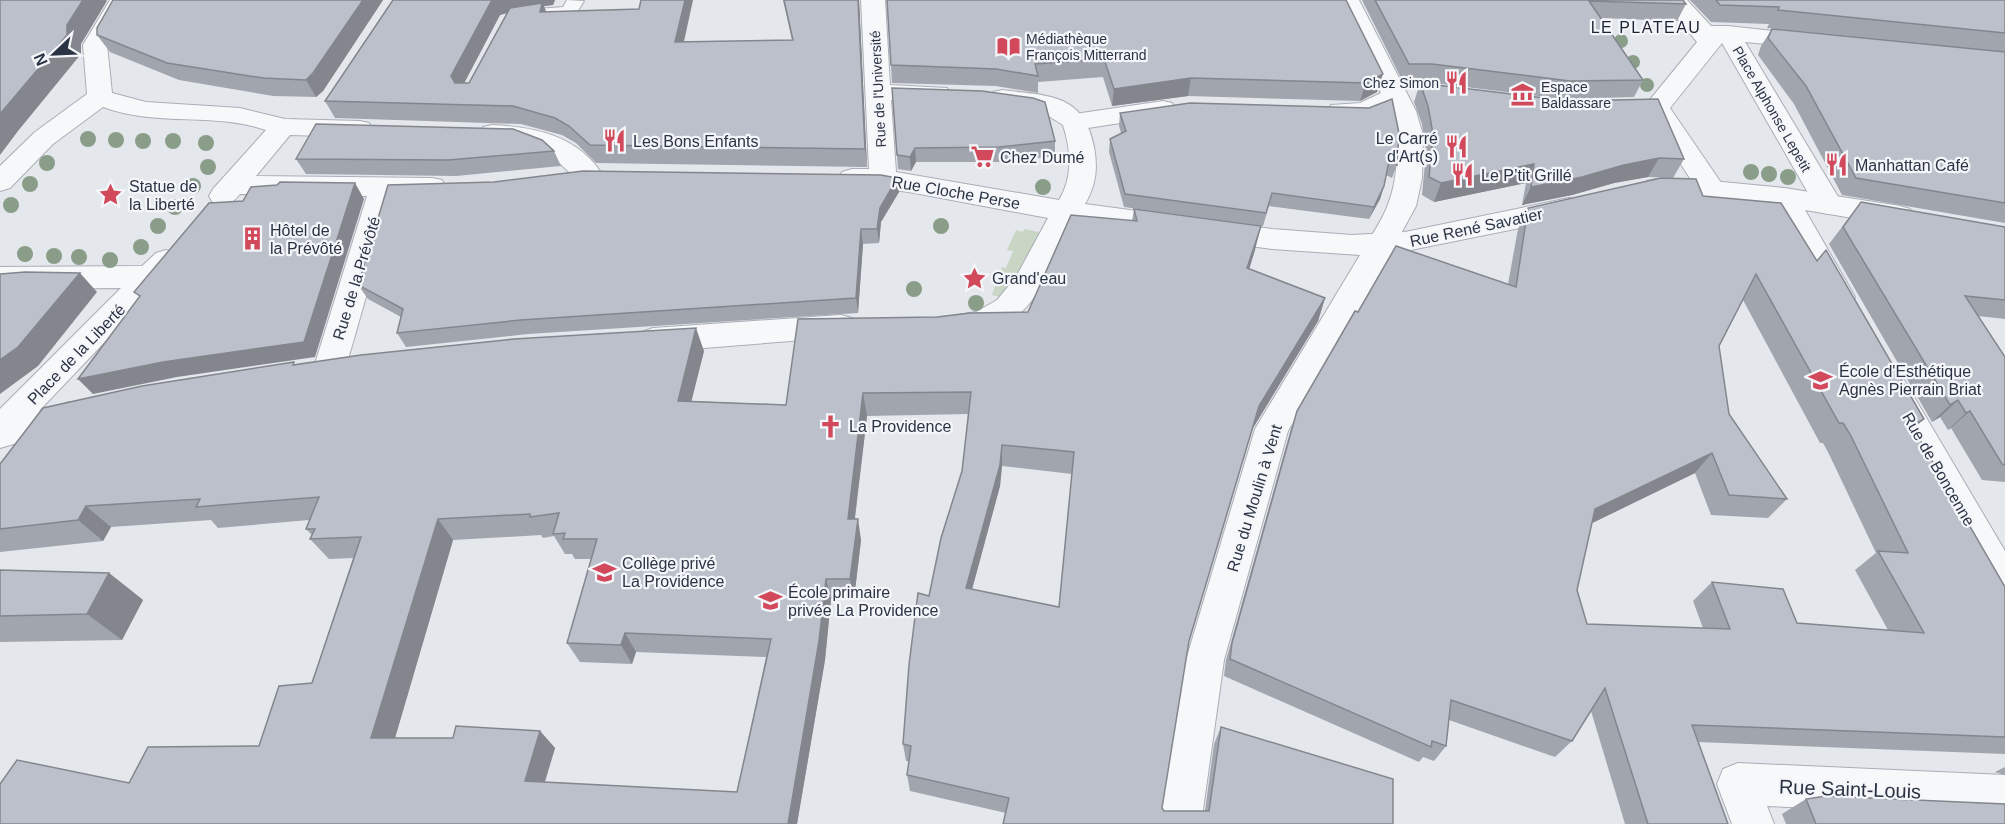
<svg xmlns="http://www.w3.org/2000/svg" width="2005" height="824" font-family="Arial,sans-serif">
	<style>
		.green { fill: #c9d6c5 }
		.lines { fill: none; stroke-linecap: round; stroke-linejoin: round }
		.service-casing { stroke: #a9aeb7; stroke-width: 2 }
		.pedestrian-casing { stroke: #a9aeb7; stroke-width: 2 }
		.minor-casing { stroke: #a9aeb7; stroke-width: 2 }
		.tertiary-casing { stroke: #a9aeb7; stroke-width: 2 }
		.service { fill: #f7f8fa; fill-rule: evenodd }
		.pedestrian { fill: #f7f8fa; fill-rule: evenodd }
		.minor { fill: #f7f8fa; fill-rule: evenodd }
		.tertiary { fill: #f7f8fa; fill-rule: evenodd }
		.tree { fill: #899d89 }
		.wall { fill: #a1a5ae; fill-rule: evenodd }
		.shaded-wall { fill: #83868d }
		.building { fill: #bbc0ca; stroke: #83868d; stroke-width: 1.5; fill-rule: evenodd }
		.labels { text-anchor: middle; stroke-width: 4.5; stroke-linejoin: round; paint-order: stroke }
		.far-poi-label { font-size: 14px; fill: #2b3445; stroke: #f4f6f9; text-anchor: start }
		.far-street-label { font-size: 14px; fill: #2b3445; stroke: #f4f6f9 }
		.far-quarter-label { font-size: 16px; letter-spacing: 1.5px; fill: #1d2536; stroke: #f4f6f9 }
		.poi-label { font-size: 16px; fill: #2b3445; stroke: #f4f6f9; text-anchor: start }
		.street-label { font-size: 16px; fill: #2b3445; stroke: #f4f6f9 }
		.near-street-label { font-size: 20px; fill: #2b3445; stroke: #f4f6f9 }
	</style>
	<rect width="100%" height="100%" fill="#e4e7ec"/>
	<path class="green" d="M1024,229L1043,233L1013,300L992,295L1002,267L1006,268L1013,251L1007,250L1016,230L1023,232Z"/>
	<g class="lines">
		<defs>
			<path id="service" d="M567,0L584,1L576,14C560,18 541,22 525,18L522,14L525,10L563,7Z"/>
			<g id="pedestrian">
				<path d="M1335,0H1359L1416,111L1423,135L1422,178L1416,206L1391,252L1381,255L1371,252L1366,245C1373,233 1382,220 1387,207C1399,179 1400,138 1389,109C1370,119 1352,122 1331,117L1327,111L1331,105L1360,103L1381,93Z"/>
				<path d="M1662,0H1687L1711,26H1728L1819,36L1822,41L1819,46L1810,48L1745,42L1843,205L1839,212L1829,214L1819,212L1722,43L1670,108L1726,190L1722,197L1712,199L1702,197L1644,107L1697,42Z"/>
				<path d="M1163,101L1172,103L1176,109L1172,115L1075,130L1066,128L1062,122L1066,116L1075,114Z"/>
			</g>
			<g id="minor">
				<path d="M110,0H134L107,45L112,93L146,102L240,108L285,119L360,121L369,123L373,129L369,135L360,137L290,135L256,176L432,178L442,180L446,187L442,194L432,196H395L345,370L340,379L329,382L318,379L313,370L367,196L240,194C232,204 226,206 213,203L209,196L213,189L266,130C214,112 157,127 103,107L53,144L10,188L0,191V166L35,132L87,94L83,45Z"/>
				<path d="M861,0H885L890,85L947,88L951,94L947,100L938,102L891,100L896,172L1059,200C1073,178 1071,150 1063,125L1042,112L993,104L989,98L993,92L1002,90C1048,96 1084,93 1094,147C1098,169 1096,185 1085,204L1272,229L1352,235L1405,232L1569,198L1579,201L1583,208L1579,215L1569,218L1391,254L1288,431L1224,660L1201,824H1159L1186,660L1255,429L1360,255L1272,249L1074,222C1047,264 1042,314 988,332C974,336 961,337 947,333L943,325L947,317L976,312L997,300L1016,277L1048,218L909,192L842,184L838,178L842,172L852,169H869Z"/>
				<path d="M492,125C534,127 577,135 602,174L598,180C575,187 565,164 547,153C527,140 504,145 483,139L479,133L483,127Z"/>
				<path d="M1657,179L1712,181L1784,188L1794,190L1798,197L1794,204L1784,206L1712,199L1657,197L1647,195L1643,188L1647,181Z"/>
				<path d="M166,250L176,253L181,260L176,267L39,411L70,402L82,406L87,415L82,424L0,448V409L121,288L0,289V267L142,266L156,253Z"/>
				<path d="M841,315L852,318L856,326L852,334L841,337L653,352L642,348L637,340L642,332L653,328Z"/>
				<path d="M1738,763L2005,775V817L1767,806L1774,824H1732L1717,784L1723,769Z"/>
			</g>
			<g id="tertiary">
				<path d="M1784,188L1900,206L1910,209L1914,216L1910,223L1900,226L1805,210L1855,297L1851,305L1840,308L1829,305L1825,297L1770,197L1774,190Z"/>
				<path d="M1893,376L1904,380L2005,551V601L1992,597L1877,389L1882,380Z"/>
			</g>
		</defs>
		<use href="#service" class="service-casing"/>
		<use href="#pedestrian" class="pedestrian-casing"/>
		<use href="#minor" class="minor-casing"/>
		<use href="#tertiary" class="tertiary-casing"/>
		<use href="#service" class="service"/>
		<use href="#pedestrian" class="pedestrian"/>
		<use href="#minor" class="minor"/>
		<use href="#tertiary" class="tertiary"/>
	</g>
	<g class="tree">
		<circle cx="1621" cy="41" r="7"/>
		<circle cx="1633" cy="62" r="7"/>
		<circle cx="1647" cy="85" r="7"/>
		<circle cx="88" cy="139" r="8"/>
		<circle cx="116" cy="140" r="8"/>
		<circle cx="143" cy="141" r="8"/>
		<circle cx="173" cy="141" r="8"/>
		<circle cx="206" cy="143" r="8"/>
		<circle cx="47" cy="163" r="8"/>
		<circle cx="208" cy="167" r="8"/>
		<circle cx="1751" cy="172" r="8"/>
		<circle cx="1769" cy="174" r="8"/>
		<circle cx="1788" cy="177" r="8"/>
		<circle cx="30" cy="184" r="8"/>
		<circle cx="193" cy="186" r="8"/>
		<circle cx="1043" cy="187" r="8"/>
		<circle cx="11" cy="205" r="8"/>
		<circle cx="175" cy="207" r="8"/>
		<circle cx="158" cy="226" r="8"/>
		<circle cx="941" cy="226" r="8"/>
		<circle cx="141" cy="247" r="8"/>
		<circle cx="25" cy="254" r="8"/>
		<circle cx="54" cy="256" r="8"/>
		<circle cx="79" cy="257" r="8"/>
		<circle cx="110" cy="260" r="8"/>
		<circle cx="914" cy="289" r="8"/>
		<circle cx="976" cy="303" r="8"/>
	</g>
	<g class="wall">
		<path d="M113,0H383L323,91L316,97L273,96L179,80L110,52L97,35Z"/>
		<path d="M393,0H555L553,5L544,6L546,12L683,42L792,40L783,0H859L867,167L596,163L576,143L562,135L521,124L335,118L325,101ZM507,13L469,83H464L500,15Z"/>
		<path d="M1346,0L1377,92L1360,101L1188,96L1112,106L1103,77L1038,82V93L996,86L892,83L891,65Z"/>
		<path d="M1362,0H1683L1686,4L1677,21L1601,18L1643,80L1634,97L1562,99L1426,82H1403Z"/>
		<path d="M1690,0H2005V223L1842,195L1794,104L1758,55L1761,46L1772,29L1922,43L1767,28L1769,24L1711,22Z"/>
		<path d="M1420,83L1684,159L1673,178L1648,177L1614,183L1572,195L1522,205L1526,183L1434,202L1422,195L1426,152L1422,124L1414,102Z"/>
		<path d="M892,88L1055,141V156L1000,162H916L911,171L898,169Z"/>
		<path d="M1369,108L1397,165L1392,178L1386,175L1384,186L1380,199L1369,219L1269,206L1263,226L1124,207L1109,152L1110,139L1121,133L1119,126L1120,113Z"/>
		<path d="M554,151L561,166L456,176L306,174L296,159Z"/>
		<path d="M897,178L899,192L881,222L879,243L863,244L858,313L528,334L406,347L397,333L401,317L368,299L358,285Z"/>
		<path d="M1703,196L1817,261L1924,419L1913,428L2005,587V754L1698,742L1728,824H1625L1591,711L1572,741L1555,757L1449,720L1446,746L1434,761L1423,757L1419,762L1224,676L1226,660L1290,432L1297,411L1358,312L1508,284L1518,229L1528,208ZM1743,300L1820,443H1823L1829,454L1876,553L1855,570L1888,630L1797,623L1712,582L1693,601L1703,628L1587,624L1577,590L1592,523L1695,473L1711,515L1768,518L1787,499L1729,414L1719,346Z"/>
		<path d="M1861,202L2005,227V319L1978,316L2005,357V482L1982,480L1951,428L1948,430L1940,417L1932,422L1829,244Z"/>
		<path d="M1134,209L1255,250L1249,269L1325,298L1318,321L1253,428L1189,641L1162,808L1164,811H1205L1214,744L1221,727L1393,824L1006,813L910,791L907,775L909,761H906L903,744L929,596L962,471L968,414L867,416L855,519L861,540L854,599H831L825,660L797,824L129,783L259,746L312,683L353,558L329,559L310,539L312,535L306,529L309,520L218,528L211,520L111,527L103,541L0,552V464L296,364L704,351L691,401L786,405L937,317L1028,312L1132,221ZM1002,466L1072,474L1059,607L972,589L1000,486ZM541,535L543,538L554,536L565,554H572L575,559H591L567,643L580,662L632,664L636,652L766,657L737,792L545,782L555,748L540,731L453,738H395L453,540Z"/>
		<path d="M0,570L109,573L143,600L122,640L0,642Z"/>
		<path d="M2005,767V775L1995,772Z"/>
		<path d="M1806,799L2005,824H1786L1782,814Z"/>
	</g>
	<g class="shaded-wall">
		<path d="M83,0H106L107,1L81,44V54L18,131L0,155V114Z"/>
		<path d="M363,0H383L323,91L316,97L306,80Z"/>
		<path d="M492,0H555L553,5L544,6L549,20L522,9L500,15L459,93L451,76Z"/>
		<path d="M685,0H693L680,60L675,42Z"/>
		<path d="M858,0H859L867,167L865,149Z"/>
		<path d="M1383,74L1377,92L1360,101L1366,83Z"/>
		<path d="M1191,78L1188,96L1112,106L1114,89Z"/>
		<path d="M915,148L916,162L911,171L910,157Z"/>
		<path d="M1659,158L1648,177L1614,183L1572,195L1522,205L1531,187L1624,165Z"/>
		<path d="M1534,164L1526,183L1434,202L1441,183Z"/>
		<path d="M897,178L899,192L881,222L879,243L877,229L880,208Z"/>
		<path d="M355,183L364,199L315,357L177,377L93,394L78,379Z"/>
		<path d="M1384,186L1380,199L1369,219L1374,207Z"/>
		<path d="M1261,226L1255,250L1242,292L1247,268Z"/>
		<path d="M861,229L863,244L858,313L856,298Z"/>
		<path d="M80,273L97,292L38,366L0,394V360Z"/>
		<path d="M1325,298L1318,321L1253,428L1259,406Z"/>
		<path d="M696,328L704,351L686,423L678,401Z"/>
		<path d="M863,393L867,416L852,540L848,519Z"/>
		<path d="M1958,400L1940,417L1932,422L1950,405Z"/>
		<path d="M1970,411L1951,428L1948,430L1966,413Z"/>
		<path d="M1924,419L1902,439L1912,426Z"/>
		<path d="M1002,445V466L1000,486L967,608L966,588Z"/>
		<path d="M1712,453L1695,473L1580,529L1595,509Z"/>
		<path d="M86,506L111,527L103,541L78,520Z"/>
		<path d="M438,519L453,540L390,755L371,738Z"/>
		<path d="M858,519L861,540L854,599L850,579Z"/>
		<path d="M109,573L143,600L122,640L87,614Z"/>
		<path d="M826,579L831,599L825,660L797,824H788Z"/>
		<path d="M625,633L636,652L632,664L621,645Z"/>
		<path d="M540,731L555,748L540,797L525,781Z"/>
	</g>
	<g class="building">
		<path d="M0,0H83L67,25V35L0,114Z"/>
		<path d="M113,0H363L313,73L306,80L263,78L167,63L97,35V28Z"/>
		<path d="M393,0H492L451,76L455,83H469L510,8L542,3L540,12L639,9L641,0H685L675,42L793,40L784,0H858L865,149L590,145L569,126L555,118L513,106L325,101Z"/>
		<path d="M887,0H1346L1383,74L1366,83L1191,78L1114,89L1104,59L1035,64L1038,76L996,69L891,65Z"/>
		<path d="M1375,0H1683L1686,4L1589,1L1643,80L1570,81L1432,64H1409Z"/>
		<path d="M1716,0H2005V33L1778,10L1779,7L1720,5Z"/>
		<path d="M1772,29L2005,52V203L1856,178L1806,86L1768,38Z"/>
		<path d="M1420,83L1571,101L1658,99L1684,159L1659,158L1624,165L1582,177L1531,187L1534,164L1441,183L1429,177L1433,134L1428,106Z"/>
		<path d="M892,88L982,91L1033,98L1045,102L1055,141L1000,147L915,148L910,157L897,155Z"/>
		<path d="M1392,99L1399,133L1397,165L1389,161L1384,186L1374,207L1272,193L1266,213L1125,194L1110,139L1126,131L1120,113L1190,103L1369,108Z"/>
		<path d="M316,124L513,129L542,140L554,151L448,160L296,159Z"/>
		<path d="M583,171L881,175L897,178L880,208L877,229H861L856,298L521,320L397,333L403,309L358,285L388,185L494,182Z"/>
		<path d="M1661,178L1696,179L1703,196L1781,203L1817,261L1826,250L1924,419L1912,426L2005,587V737L1692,725L1728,824H1648L1605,688L1572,741L1451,700L1446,746L1432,741L1431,747L1230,659L1232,643L1297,411L1355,311L1358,312L1396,246L1516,287L1528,208ZM1756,274L1839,423H1843L1850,434L1908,553L1878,551L1924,633L1797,623L1783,589L1712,582L1730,629L1587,624L1577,590L1595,509L1712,453L1729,495L1787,499L1729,414L1719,346Z"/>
		<path d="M280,182L355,183L304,342L163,362L78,379L140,296L134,292L209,203L243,201L251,187L277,185Z"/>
		<path d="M1861,202L2005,227V300L1965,296L2005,357V465L2002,464L1970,411L1966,413L1958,400L1950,405L1843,227Z"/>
		<path d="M1134,209L1261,226L1247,268L1325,298L1259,406L1189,641L1162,808L1164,811H1209L1221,727L1393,779V824H1003L1009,798L907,775L911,746L903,744L909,665L918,593L929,596L941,538L962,471L971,392L863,393L848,519H858L850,579H826L819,641L788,824H0V784L17,760L129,783L148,747L259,746L279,686L312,683L361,537L310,539L315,529H306L319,497L196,507L200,499L86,506L78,520L0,529V464L43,408L142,386L294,362L293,365L361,355L514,339L696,328L678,401L786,405L798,319L937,317L970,313L1028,312L1071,215L1137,221ZM1002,445L1074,452L1059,607L966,588L1000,465ZM559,513L553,534L565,533L563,539H597L567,643L621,645L625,633L771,639L737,792L525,781L540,731L456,726L453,738H371L438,519L530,514V517Z"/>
		<path d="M25,272L80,273L18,347L0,360V274Z"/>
		<path d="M0,570L109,573L87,614L0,616Z"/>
		<path d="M1826,796L2005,804V824H1816L1806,799Z"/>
	</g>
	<defs>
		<symbol id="library-bare" viewBox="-9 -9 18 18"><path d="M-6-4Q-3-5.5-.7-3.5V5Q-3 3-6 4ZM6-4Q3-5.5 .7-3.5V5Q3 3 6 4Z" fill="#d1495b" stroke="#f4f6f9" stroke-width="2.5" paint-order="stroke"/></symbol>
		<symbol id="restaurant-bare" viewBox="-9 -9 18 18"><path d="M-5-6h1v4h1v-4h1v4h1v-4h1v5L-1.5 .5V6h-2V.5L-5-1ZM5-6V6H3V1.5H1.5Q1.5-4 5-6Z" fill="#d1495b" stroke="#f4f6f9" stroke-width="2.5" paint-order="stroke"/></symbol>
		<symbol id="museum-bare" viewBox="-9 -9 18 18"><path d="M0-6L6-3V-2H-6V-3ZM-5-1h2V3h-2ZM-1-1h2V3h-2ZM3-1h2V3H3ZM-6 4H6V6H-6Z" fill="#d1495b" stroke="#f4f6f9" stroke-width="2.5" paint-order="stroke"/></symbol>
		<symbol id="supermarket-bare" viewBox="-9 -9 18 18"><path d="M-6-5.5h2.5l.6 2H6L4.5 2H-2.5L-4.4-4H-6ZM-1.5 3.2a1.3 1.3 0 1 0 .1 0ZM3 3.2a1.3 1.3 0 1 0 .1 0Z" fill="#d1495b" stroke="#f4f6f9" stroke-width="2.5" paint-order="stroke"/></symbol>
		<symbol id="sight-bare" viewBox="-9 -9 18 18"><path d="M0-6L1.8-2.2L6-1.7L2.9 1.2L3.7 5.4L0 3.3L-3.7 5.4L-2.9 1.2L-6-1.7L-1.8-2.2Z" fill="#d1495b" stroke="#f4f6f9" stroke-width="2.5" paint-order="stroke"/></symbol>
		<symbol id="building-bare" viewBox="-9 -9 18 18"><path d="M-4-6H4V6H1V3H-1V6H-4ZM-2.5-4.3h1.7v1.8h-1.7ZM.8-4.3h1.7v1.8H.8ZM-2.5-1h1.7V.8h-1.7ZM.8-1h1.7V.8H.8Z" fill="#d1495b" stroke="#f4f6f9" stroke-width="2.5" paint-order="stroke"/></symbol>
		<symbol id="school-bare" viewBox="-9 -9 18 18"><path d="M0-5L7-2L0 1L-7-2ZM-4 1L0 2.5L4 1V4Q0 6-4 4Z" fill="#d1495b" stroke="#f4f6f9" stroke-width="2.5" paint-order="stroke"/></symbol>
		<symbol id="church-bare" viewBox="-9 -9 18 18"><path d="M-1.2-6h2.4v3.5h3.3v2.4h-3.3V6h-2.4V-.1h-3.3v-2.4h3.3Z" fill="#d1495b" stroke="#f4f6f9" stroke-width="2.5" paint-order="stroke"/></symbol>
	</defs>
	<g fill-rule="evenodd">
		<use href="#library-bare" x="992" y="30" width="33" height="33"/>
		<use href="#restaurant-bare" x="1440" y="66" width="33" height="33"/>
		<use href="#museum-bare" x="1506" y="78" width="33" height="33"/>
		<use href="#restaurant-bare" x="598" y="124" width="33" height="33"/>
		<use href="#restaurant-bare" x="1440" y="130" width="33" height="33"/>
		<use href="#supermarket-bare" x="966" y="140" width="33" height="33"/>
		<use href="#restaurant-bare" x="1820" y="148" width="33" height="33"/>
		<use href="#restaurant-bare" x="1446" y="158" width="33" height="33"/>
		<use href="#sight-bare" x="94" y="178" width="33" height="33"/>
		<use href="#building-bare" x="236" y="222" width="33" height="33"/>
		<use href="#sight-bare" x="958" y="262" width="33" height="33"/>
		<use href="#school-bare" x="1804" y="364" width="33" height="33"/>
		<use href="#church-bare" x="814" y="410" width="33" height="33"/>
		<use href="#school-bare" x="588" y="556" width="33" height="33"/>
		<use href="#school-bare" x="754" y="584" width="33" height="33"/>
	</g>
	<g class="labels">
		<g class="far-poi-label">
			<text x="1026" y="44">Médiathèque<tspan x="1026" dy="16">François Mitterrand</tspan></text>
			<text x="1439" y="88" text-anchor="end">Chez Simon</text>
			<text x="1541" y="92">Espace<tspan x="1541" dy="16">Baldassare</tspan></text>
		</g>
		<g class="far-street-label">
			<text transform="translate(878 89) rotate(-93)" y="5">Rue de l'Université</text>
			<text transform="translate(1772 109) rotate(60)" y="5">Place Alphonse Lepetit</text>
		</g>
		<g class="far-quarter-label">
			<text x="1646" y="33">LE PLATEAU</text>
		</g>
		<g class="poi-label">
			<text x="1438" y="144" text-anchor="end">Le Carré<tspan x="1438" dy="18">d'Art(s)</tspan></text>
			<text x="633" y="147">Les Bons Enfants</text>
			<text x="1000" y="163">Chez Dumé</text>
			<text x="1855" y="171">Manhattan Café</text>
			<text x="1481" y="181">Le P’tit Grillé</text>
			<text x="129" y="192">Statue de<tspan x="129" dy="18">la Liberté</tspan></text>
			<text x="270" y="236">Hôtel de<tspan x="270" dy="18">la Prévôté</tspan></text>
			<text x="992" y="284">Grand'eau</text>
			<text x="1839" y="377">École d'Esthétique<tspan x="1839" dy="18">Agnès Pierrain Briat</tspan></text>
			<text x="849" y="432">La Providence</text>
			<text x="622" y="569">Collège privé<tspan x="622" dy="18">La Providence</tspan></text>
			<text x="788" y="598">École primaire<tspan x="788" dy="18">privée La Providence</tspan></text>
		</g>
		<g class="street-label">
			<text transform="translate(956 192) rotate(10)" y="6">Rue Cloche Perse</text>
			<text transform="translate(1476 227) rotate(-12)" y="6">Rue René Savatier</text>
			<text transform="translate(356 278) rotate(-73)" y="6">Rue de la Prévôté</text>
			<text transform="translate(76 354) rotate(-46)" y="6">Place de la Liberté</text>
			<text transform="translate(1939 469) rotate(60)" y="6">Rue de Boncenne</text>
			<text transform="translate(1254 498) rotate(-73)" y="6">Rue du Moulin à Vent</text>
		</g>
		<g class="near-street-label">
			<text transform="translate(1850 789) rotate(2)" y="7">Rue Saint-Louis</text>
		</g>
	</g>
	<g transform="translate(54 54) rotate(247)" stroke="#f4f6f9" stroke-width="4.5" paint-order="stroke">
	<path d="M0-4.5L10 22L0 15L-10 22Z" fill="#2b3445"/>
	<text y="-9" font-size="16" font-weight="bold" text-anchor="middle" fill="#2b3445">N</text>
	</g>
</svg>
